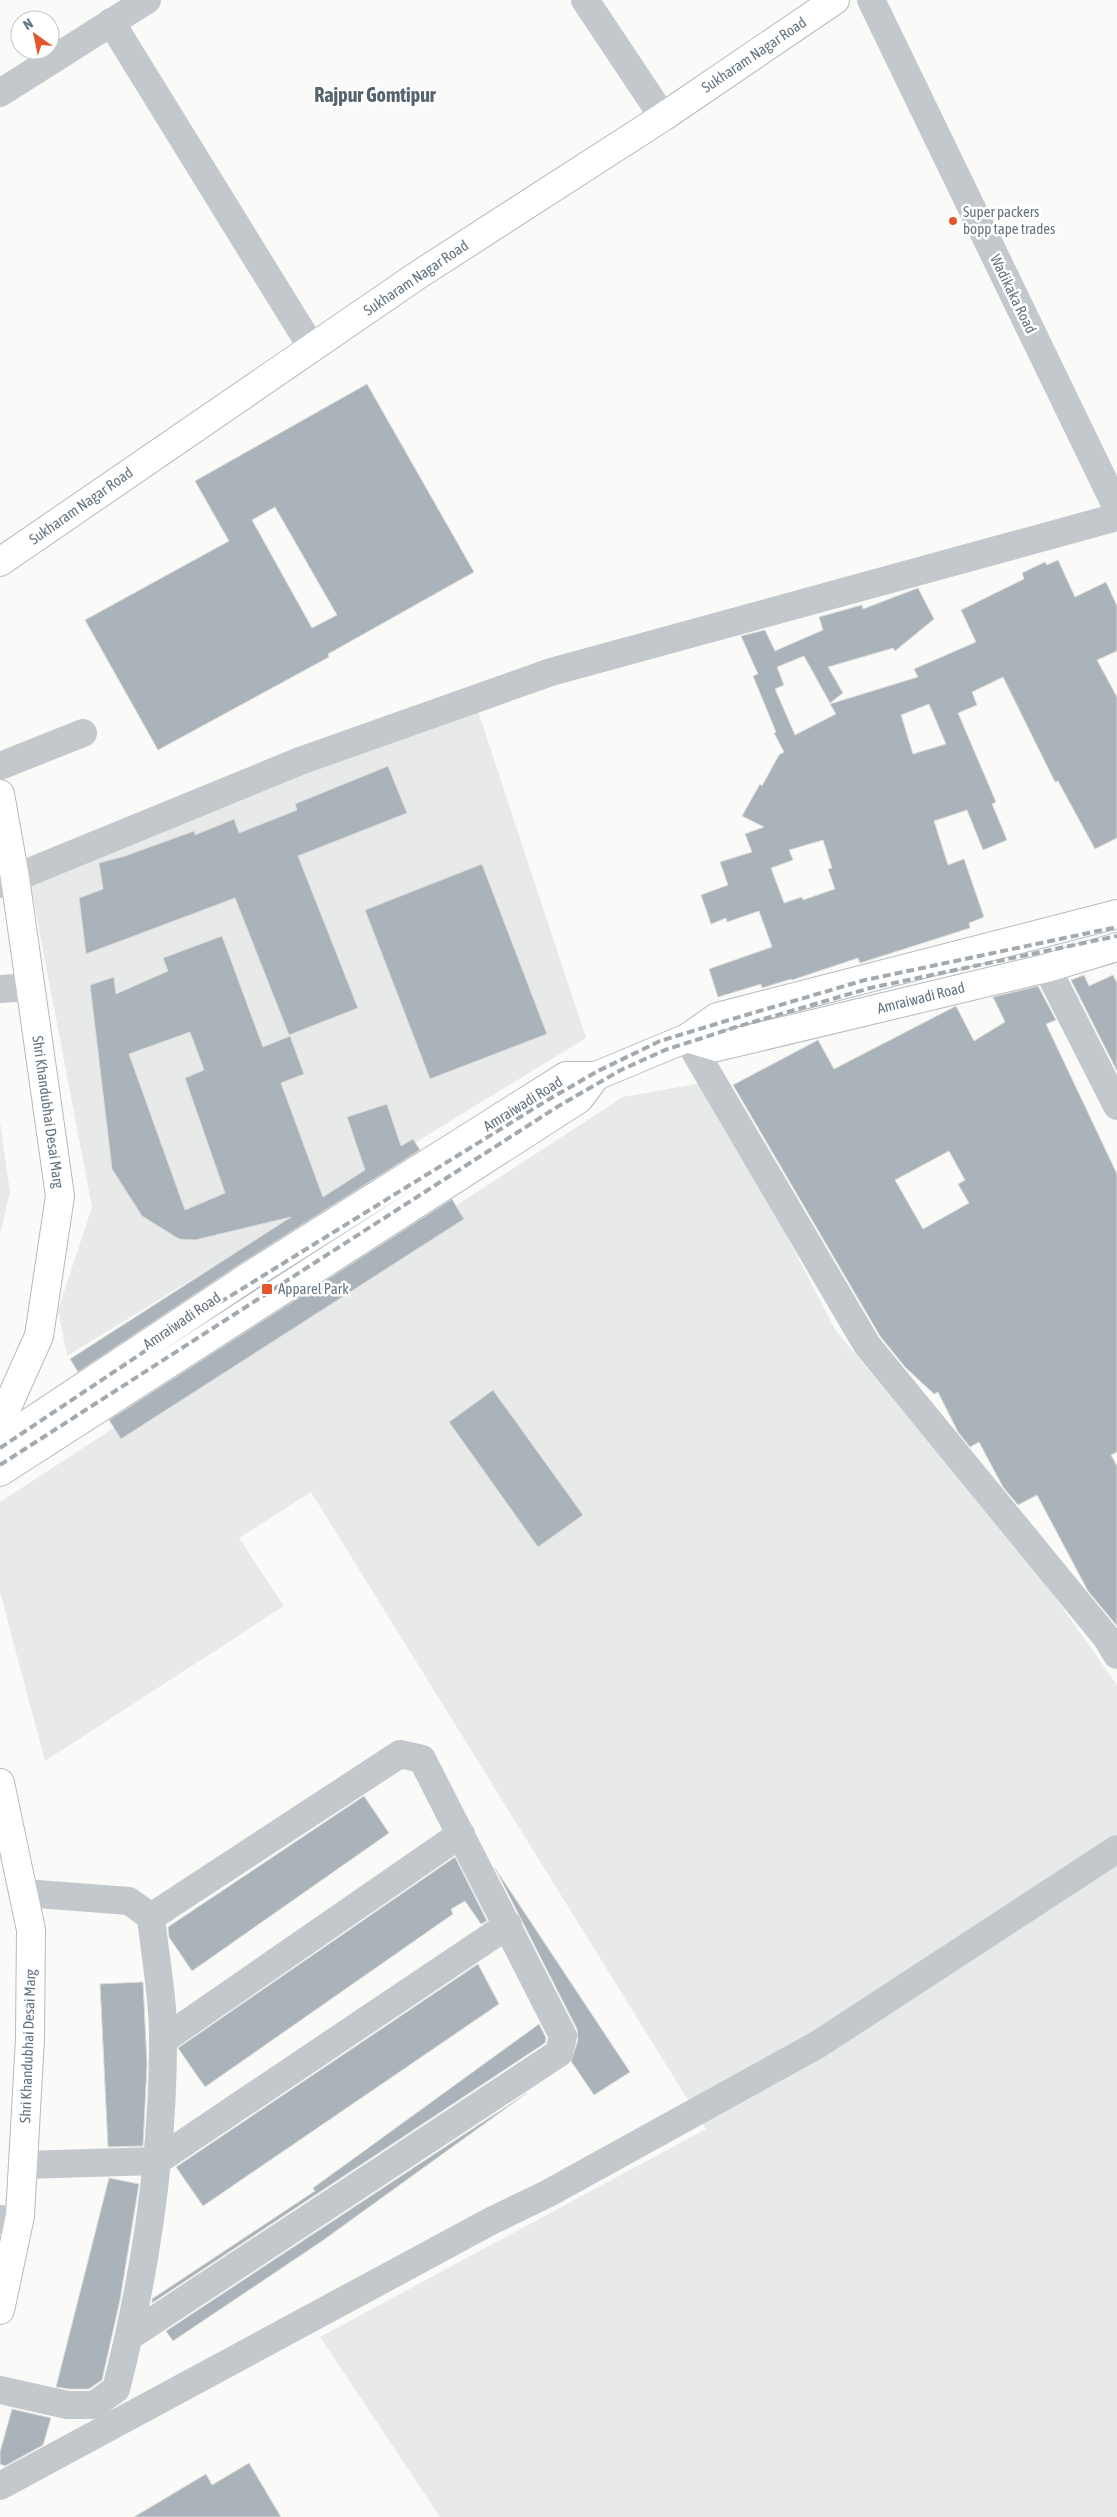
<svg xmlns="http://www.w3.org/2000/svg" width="1117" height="2517" font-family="'Asap Condensed',sans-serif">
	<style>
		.built { fill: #e8e9e9 }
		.building { fill: #aab3b9; stroke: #dcdcda; fill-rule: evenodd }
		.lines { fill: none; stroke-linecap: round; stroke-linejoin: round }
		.major-casing { stroke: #b5babe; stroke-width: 30 }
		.minor { stroke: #c3c8cc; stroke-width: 28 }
		.major { stroke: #fff; stroke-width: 28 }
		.rail { stroke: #a2aab0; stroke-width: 4; stroke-dasharray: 8 4; stroke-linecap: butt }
		.poi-dot { fill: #e4572e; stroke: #fff; stroke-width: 2 }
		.labels { text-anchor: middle; stroke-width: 5; stroke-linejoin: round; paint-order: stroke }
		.street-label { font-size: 15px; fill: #657683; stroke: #fff }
		.poi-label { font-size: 15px; fill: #657683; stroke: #fff; text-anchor: start }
		.district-label { font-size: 20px; font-weight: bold; fill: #57646e; stroke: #fff }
	</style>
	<rect width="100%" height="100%" fill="#fafaf8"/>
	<g class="built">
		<path d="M478,711L586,1038L67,1356L58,1310L92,1207L30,882L311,770Z"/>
		<path d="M707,1082L836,1331L1038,1573L1117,1685V2517H440L320,2337L706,2129L311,1492L239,1538L284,1606L45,1761L0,1592V1502L623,1097Z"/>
		<path d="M0,1122L10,1192L0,1234Z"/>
	</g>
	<g class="building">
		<path d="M367,384L474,572L328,654L329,657L158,750L85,620L229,541L195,481ZM275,507L337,615L312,628L252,520Z"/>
		<path d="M1058,560L1075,597L1106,582L1117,606V651L1097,660L1117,697V838L1095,849L1058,781L1055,782L1003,677L972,692L977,705L958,713L996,802L992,804L1007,840L983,850L967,810L934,821L948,865L964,859L984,917L969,923L970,928L860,963L858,958L792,980L791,979L762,988L761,984L718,997L709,969L772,947L759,911L727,922L726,918L711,924L701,895L728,885L720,862L752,852L745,834L764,827L742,816L760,784L762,786L779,755L784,752L774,733L776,732L753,676L758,674L741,636L765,630L775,651L823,630L819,617L862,605L863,609L918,588L934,619L895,651L893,648L828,667L843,693L830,703L804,656L777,667L784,685L775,689L795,735L836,714L830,704L918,677L914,669L976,642L961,610L1024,579L1022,573L1045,562L1047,565ZM929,704L946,744L913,754L901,715ZM823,840L832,868L828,869L835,889L803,900L802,897L784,903L771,868L793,860L789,850Z"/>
		<path d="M388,766L407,813L298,856L358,1008L289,1035L235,898L86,954L79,898L103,889L99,863L125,856L194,831L195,835L234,819L239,833L297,810L295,804Z"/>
		<path d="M482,864L547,1034L430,1079L365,910Z"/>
		<path d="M222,936L263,1047L290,1036L304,1074L281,1083L323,1197L365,1170L347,1117L387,1104L401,1146L413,1139L420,1150L243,1262L78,1372L70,1359L291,1217L195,1240L179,1239L142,1216L112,1169L90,985L114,977L116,994L168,971L163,958ZM190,1032L204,1070L185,1078L225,1193L185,1210L129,1054Z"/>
		<path d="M1084,975L1089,986L1113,975L1117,983V1071L1071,980Z"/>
		<path d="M1038,986L1056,1020L1046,1024L1117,1174V1452L1111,1455L1117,1466V1626L1088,1591L1037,1495L1018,1505L1003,1487L979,1442L970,1447L958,1432L938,1392L934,1394L905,1367L880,1336L733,1085L818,1040L834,1069L956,1006L974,1041L1005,1022L993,997ZM949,1151L965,1180L958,1184L969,1203L923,1229L895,1180Z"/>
		<path d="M452,1199L464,1219L121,1439L109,1420Z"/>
		<path d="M493,1390L583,1515L538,1547L449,1422Z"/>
		<path d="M364,1796L389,1833L192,1971L169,1937L168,1927Z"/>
		<path d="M455,1857L487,1921L481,1924L465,1901L451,1909L453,1914L205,2087L178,2048Z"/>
		<path d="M495,1868L630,2072L594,2095L571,2061L578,2040L577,2029Z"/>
		<path d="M478,1964L499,2004L203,2206L176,2167Z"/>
		<path d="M143,1982L147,2065L143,2146L108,2147L100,1984Z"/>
		<path d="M539,2024L546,2038L545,2043L152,2303V2299L315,2191L313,2188Z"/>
		<path d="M527,2093L322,2241L173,2341L166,2331Z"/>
		<path d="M109,2178L139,2184L120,2300L102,2380L89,2389H69L56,2387Z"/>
		<path d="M12,2409L51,2418L43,2445L5,2466L0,2464V2452Z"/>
		<path d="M249,2463L281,2517H134L206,2474L212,2485Z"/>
	</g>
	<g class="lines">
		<defs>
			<g id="major">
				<path d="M0,562L418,275L663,117L835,0"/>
				<path d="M0,794L15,878L60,1196L39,1336L0,1423"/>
				<path d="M687,1038L717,1047L1047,968L1117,947"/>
				<path d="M0,1442L251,1275L566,1076H596L687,1038L717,1017L1117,914"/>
				<path d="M0,1472L579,1099L596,1076"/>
				<path d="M0,1783L31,1930L30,2039L20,2216L0,2310"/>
			</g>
		</defs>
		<use href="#major" class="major-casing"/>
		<g class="minor">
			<path d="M585,0L663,117"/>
			<path d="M871,0L1117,508"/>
			<path d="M111,22L312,348"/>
			<path d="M0,93L147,0"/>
			<path d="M0,766L83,733"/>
			<path d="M0,884L300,761L551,672L1117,517"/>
			<path d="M1047,968L1117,1106"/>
			<path d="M0,989L15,988"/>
			<path d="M687,1038L867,1345L1106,1637L1117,1655"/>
			<path d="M163,2040L461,1834"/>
			<path d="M23,2165L157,2161L508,1925"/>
			<path d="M0,2220L1,2219"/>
			<path d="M130,2336L559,2053L563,2036L422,1759L400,1754L151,1917"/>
			<path d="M0,2390L67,2405H94L116,2389C145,2276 163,2158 163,2041C164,2002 155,1956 151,1917L129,1901L24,1893"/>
			<path d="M0,2486L491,2221L547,2194L817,2045L1117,1849"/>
		</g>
		<use href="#major" class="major"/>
		<g class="rail">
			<path d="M0,1448L193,1319L546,1101L598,1071L660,1041L729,1020L865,980L1117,927"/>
			<path d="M0,1465L557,1107L621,1070L665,1050L736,1027L870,988L1117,936"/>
		</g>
	</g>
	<g class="poi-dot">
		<circle cx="953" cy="221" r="5"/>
		<rect x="261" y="1283" width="12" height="12" rx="2.5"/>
	</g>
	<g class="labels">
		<g class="street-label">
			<text transform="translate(754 55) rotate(-34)" y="5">Sukharam Nagar Road</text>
			<text transform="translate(416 278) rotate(-34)" y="5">Sukharam Nagar Road</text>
			<text transform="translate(1013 294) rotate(64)" y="5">Wadikaka Road</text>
			<text transform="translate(81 506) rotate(-35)" y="5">Sukharam Nagar Road</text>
			<text transform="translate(921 998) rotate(-14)" y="5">Amraiwadi Road</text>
			<text transform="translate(523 1104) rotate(-32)" y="5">Amraiwadi Road</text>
			<text transform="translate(48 1112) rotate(82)" y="5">Shri Khandubhai Desai Marg</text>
			<text transform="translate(182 1321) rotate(-34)" y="5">Amraiwadi Road</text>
			<text transform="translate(28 2046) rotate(-88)" y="5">Shri Khandubhai Desai Marg</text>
		</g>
		<g class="poi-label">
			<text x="963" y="217">Super packers<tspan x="963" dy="17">bopp tape trades</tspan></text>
			<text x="278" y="1294">Apparel Park</text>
		</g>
		<g class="district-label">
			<text x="375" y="102">Rajpur Gomtipur</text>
		</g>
	</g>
	<g transform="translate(35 35) rotate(327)"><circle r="24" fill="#ffffff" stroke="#c1c8cd"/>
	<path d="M0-4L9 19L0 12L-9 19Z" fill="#e4572e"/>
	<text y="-8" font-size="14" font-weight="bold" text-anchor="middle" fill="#657683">N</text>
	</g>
</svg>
